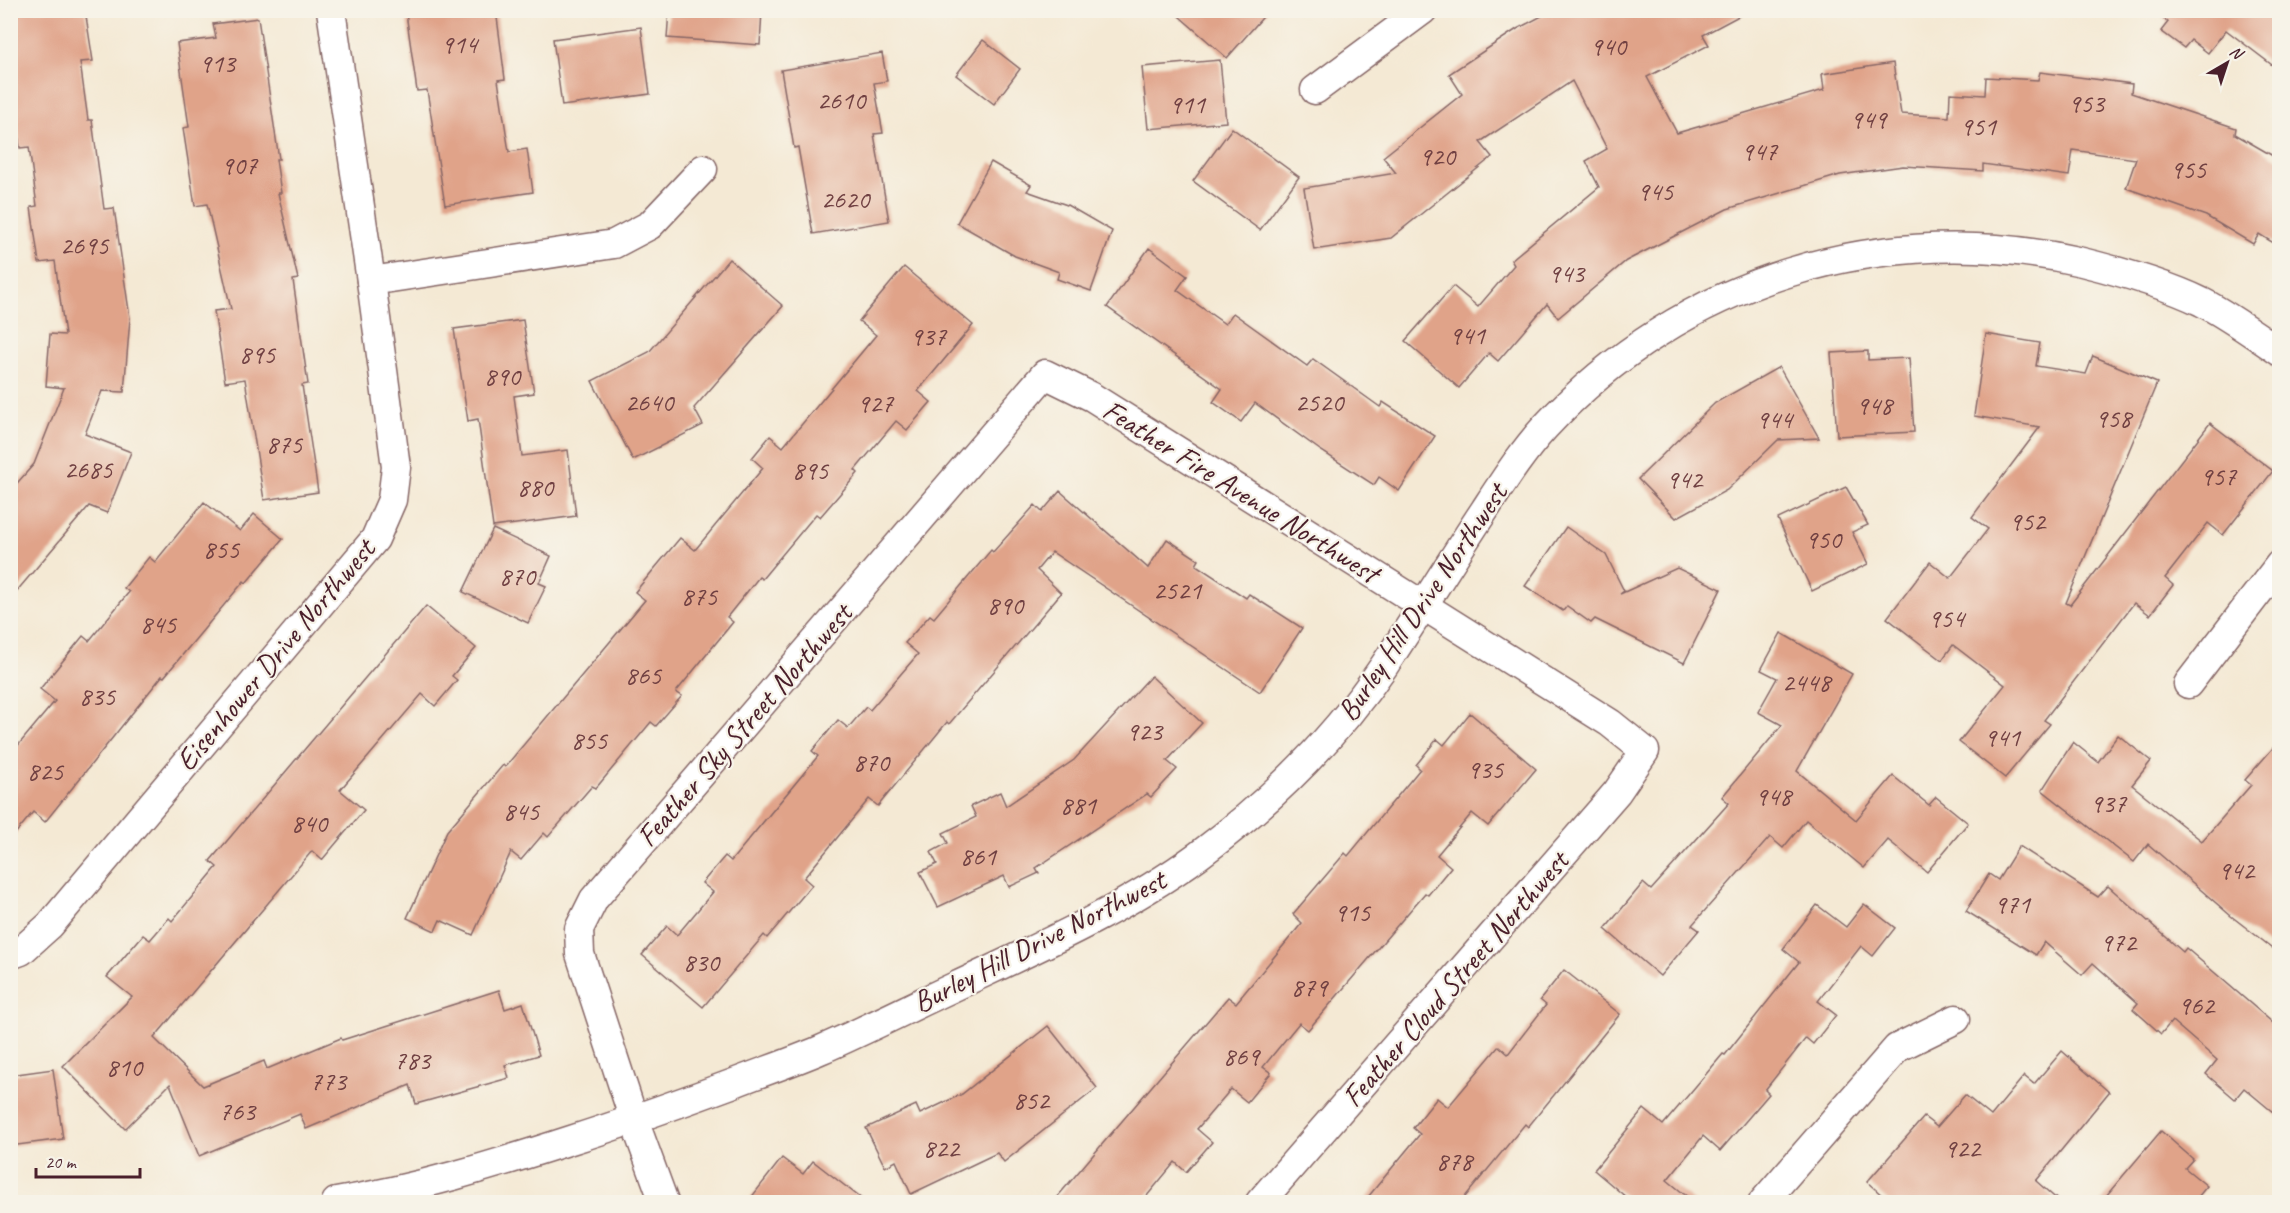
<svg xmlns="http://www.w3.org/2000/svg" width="2290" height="1213" font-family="Caveat,sans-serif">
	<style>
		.building { fill: #e0a389 }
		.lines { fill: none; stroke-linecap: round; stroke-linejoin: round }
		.minor-casing { stroke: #866666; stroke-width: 31 }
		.minor { stroke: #fff; stroke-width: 28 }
		.labels { text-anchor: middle; stroke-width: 4.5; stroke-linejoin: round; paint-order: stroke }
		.number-label { font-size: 27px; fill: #704042 }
		.street-label { font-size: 30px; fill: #4a1f2b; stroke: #f7f3e8 }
	</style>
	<rect width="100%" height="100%" fill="#f7f3e8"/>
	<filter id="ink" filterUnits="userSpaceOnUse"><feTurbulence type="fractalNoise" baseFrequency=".0167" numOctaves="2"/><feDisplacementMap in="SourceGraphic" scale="12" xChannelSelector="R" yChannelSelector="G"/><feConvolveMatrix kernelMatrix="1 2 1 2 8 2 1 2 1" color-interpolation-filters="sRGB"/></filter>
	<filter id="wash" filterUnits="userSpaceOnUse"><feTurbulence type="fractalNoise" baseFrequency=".008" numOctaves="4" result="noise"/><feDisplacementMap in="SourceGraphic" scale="24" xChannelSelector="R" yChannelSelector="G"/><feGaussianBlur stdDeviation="1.35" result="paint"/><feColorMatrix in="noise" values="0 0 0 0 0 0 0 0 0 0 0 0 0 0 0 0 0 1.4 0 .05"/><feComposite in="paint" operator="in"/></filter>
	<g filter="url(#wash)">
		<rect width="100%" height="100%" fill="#f4e9d4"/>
		<g id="blocks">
			<g class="building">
				<path d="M10,10H85L93,61L80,62L88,120H92L104,209L114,208L130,318L124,392L102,391L85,434L131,452L107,513L89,506L10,599V491L34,464L64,388L46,386L50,334L65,335L55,261L39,263L31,207L37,206L29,147L20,148L10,76Z"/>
				<path d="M422,10H496L505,79L498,80L509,152L527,149L533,192L445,205L427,90L417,91L406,13Z"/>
				<path d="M669,10H762L760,45L667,38Z"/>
				<path d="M1172,10H1269L1227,58Z"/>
				<path d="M1553,10H1750L1703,35L1709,45L1647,77L1677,133L1824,90L1822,74L1893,63L1901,114L1949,117L1950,93L1985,95L1986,77L2038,80L2040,72L2132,84L2131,93L2236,128L2235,134L2280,160V247L2259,234L2253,244L2206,216L2126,188L2136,159L2073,150L2069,176L1983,164V171L1903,166L1840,175L1727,209L1626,261L1558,318L1547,304L1498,361L1489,353L1459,388L1405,341L1453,286L1478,307L1514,265L1511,260L1599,187L1586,161L1607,149L1572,81L1480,142L1492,157L1391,238L1314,250L1304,188L1396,173L1383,157L1462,94L1449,74L1517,29Z"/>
				<path d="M2153,10H2280V71L2226,30L2208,53L2191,40L2184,48L2161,31L2168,22Z"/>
				<path d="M258,18L279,159H276L281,193H278L298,279L293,280L308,384L302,385L318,492L264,500L245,379L225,382L214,311L231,309L207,204L195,206L183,128L189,127L177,43L216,38L213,24Z"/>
				<path d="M641,27L650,94L562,106L553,39Z"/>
				<path d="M983,40L1020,69L994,104L956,75Z"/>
				<path d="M882,53L887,81L874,83L883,133L874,134L889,221L813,234L798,147L794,148L781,70Z"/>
				<path d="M1220,60L1226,122L1148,129L1142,67Z"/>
				<path d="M1232,128L1299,177L1260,230L1193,181Z"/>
				<path d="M991,162L1031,185L1027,191L1067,205L1112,231L1091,291L1057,279L1059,272L1015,256L957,223Z"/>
				<path d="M1149,248L1187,276L1177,290L1225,324L1233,313L1307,366L1313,359L1380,407L1383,402L1435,436L1399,491L1379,477L1374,485L1320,450L1255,403L1241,422L1213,402L1222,389L1107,307Z"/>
				<path d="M729,259L783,306L694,408L703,425L633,460L592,381L649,352Z"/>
				<path d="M904,267L973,325L918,391L931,402L907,430L896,421L855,470L858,473L820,517L816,514L762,579L759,577L727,617L733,622L676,692L682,696L656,726L651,722L596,788L592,786L548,837L544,833L521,860L511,852L473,935L440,920L435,931L407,918L447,831L503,765L505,767L645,600L635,592L680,538L695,550L763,468L752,458L770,436L783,447L876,335L859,321Z"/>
				<path d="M523,320L534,393L514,396L522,456L568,450L576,516L493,527L478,419L468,421L454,329Z"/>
				<path d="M1986,334L2040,343L2036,366L2086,374L2093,356L2157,383L2066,603L2070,605L2210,423L2273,471L2223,535L2208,523L2165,578L2173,585L2150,615L2134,603L2044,720L2050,724L2005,778L1959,742L2005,685L1953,645L1942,660L1887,618L1930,562L1950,578L1988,529L1972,517L2040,427L1974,416Z"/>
				<path d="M1868,351V360L1909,358L1914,432L1837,436L1831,353Z"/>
				<path d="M1779,367L1819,438L1778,440L1727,490L1676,518L1638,479L1715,403Z"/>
				<path d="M1846,487L1868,525L1852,532L1868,564L1812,591L1778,519Z"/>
				<path d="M1060,491L1148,568L1167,539L1199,560L1196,565L1246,598L1249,594L1302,628L1260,692L1052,552L1037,570L1061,593L949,724L947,722L878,806L869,799L804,878L812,885L767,938L764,935L703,1007L642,955L667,926L677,935L713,892L702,883L725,856L731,861L818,756L812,751L838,720L848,728L866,707L870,710L918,654L905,643L930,615L934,618L991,550L993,552L1035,505L1042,512Z"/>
				<path d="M204,502L240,531L254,514L283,539L246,583L244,581L164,677L162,676L45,822L33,812L10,840V755L55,701L40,689L83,636L89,641L129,592L124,588L149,557L155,562Z"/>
				<path d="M1566,527L1606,555L1624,591L1620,594L1677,568L1721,589L1684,663L1595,619L1591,623L1567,606L1563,611L1525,586Z"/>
				<path d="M493,529L551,556L539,583L546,586L528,623L463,592Z"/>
				<path d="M426,606L476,648L452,676L457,680L435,706L422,694L340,790L364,810L322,860L312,851L154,1038L203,1086L264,1061L267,1069L341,1038L342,1040L499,990L505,1009L523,1003L539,1055L505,1065L509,1078L416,1104L410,1085L306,1129L300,1114L199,1156L170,1084L125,1129L63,1066L132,997L107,977L143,935L150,940L169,918L172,921L217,867L210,861Z"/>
				<path d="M1781,633L1852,674L1797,771L1856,820L1893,776L1929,805L1936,797L1968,823L1927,872L1888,840L1864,868L1806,820L1783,848L1770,837L1692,925L1699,930L1660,976L1605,929L1643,883L1651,890L1729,803L1722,797L1782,725L1758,712L1777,678L1761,670Z"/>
				<path d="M1151,676L1202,723L1167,761L1177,769L1151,797L1147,794L1036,868L1039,873L1009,887L1004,876L938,907L920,872L937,864L931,852L948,843L943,833L976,817L971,806L1000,792L1006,806L1074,760Z"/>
				<path d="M1470,713L1536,769L1488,826L1472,813L1437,855L1451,867L1428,895L1425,893L1308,1030L1299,1023L1263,1067L1271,1073L1247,1102L1231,1089L1197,1129L1212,1142L1186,1172L1175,1162L1141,1203H1052L1228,997L1236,1003L1302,923L1293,914L1345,853L1348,856L1420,769L1416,765L1437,739L1444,745Z"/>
				<path d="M2118,735L2151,761L2132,785L2202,841L2251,785L2245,780L2280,740V954L2231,916L2148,844L2134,862L2042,790L2073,742L2098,762Z"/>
				<path d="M2019,846L2098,897L2108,886L2183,952L2186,948L2280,1029V1118L2244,1088L2235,1099L2206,1074L2217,1060L2172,1021L2161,1034L2133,1009L2138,1003L2093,963L2082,975L2044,942L2036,955L1966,911L1989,874L1998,880Z"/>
				<path d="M1864,904L1895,928L1873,956L1861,946L1818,1001L1836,1015L1813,1044L1806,1038L1765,1090L1769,1094L1720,1151L1703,1136L1667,1180L1695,1203H1633L1594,1170L1644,1109L1663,1125L1723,1054L1725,1055L1799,962L1783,949L1817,905L1846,927Z"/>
				<path d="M1564,970L1620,1014L1528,1127L1525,1124L1460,1203H1363L1420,1134L1413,1128L1437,1098L1448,1107L1499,1046L1508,1054L1546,1005L1540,1000Z"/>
				<path d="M1048,1026L1097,1088L1004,1162L997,1153L911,1194L896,1161L885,1167L866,1128L916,1105L920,1114L962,1094Z"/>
				<path d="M2062,1051L2109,1092L2036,1181L2061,1203H1891L1867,1182L1924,1117L1937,1127L1965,1095L1991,1116L2024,1076L2034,1084Z"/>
				<path d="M53,1069L63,1139L10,1146V1075Z"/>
				<path d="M2161,1131L2193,1159L2185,1168L2207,1186L2193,1203H2100Z"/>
				<path d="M782,1158L803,1174L813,1161L867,1203H747Z"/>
			</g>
		</g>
	</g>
	<g filter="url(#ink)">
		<use href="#blocks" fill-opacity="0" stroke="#866666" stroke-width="1.5"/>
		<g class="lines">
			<defs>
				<g id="minor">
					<path d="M1315,90L1423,10"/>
					<path d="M371,281L614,244L650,225L703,169"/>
					<path d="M2188,684L2280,564"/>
					<path d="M10,955L21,951L50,925L375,539L392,500L396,467L371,281L331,10"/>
					<path d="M336,1202C416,1189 494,1165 571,1140C625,1123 680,1103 734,1083C762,1072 792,1062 820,1050C866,1030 911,1007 956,986C1039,947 1125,909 1199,855C1269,803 1335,738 1384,666C1418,615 1450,562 1484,511C1503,482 1522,452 1545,427C1682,278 1886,217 2082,262C2122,272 2165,284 2202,302C2229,316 2255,335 2280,352"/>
					<path d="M664,1202L634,1120L580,954L579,929L594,899L1045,374L1092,397L1610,723L1645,751L1617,792L1260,1202"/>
					<path d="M1763,1202L1897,1048L1956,1019"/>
				</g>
			</defs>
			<use href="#minor" class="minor-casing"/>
			<use href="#minor" class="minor"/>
		</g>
	</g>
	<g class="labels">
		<g class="number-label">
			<text x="459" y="53">914</text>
			<text x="1608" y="55">940</text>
			<text x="217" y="72">913</text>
			<text x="841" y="109">2610</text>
			<text x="2086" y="112">953</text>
			<text x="1187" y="113">911</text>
			<text x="1868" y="128">949</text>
			<text x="1978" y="135">951</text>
			<text x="1759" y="160">947</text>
			<text x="1437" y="165">920</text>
			<text x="239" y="174">907</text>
			<text x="2188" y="178">955</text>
			<text x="1655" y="200">945</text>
			<text x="845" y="208">2620</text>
			<text x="84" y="254">2695</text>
			<text x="1566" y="282">943</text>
			<text x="1467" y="344">941</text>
			<text x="928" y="345">937</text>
			<text x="257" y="363">895</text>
			<text x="502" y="385">890</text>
			<text x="649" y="411">2640</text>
			<text x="1319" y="411">2520</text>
			<text x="875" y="412">927</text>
			<text x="1874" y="414">948</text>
			<text x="2113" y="427">958</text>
			<text x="1774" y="428">944</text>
			<text x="284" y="453">875</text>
			<text x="88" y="478">2685</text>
			<text x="810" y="479">895</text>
			<text x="2218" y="485">957</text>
			<text x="1684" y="488">942</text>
			<text x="535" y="496">880</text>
			<text x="2027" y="530">952</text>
			<text x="1823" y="548">950</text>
			<text x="221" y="558">855</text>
			<text x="517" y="585">870</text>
			<text x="1177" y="599">2521</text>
			<text x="699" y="605">875</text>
			<text x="1005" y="614">890</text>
			<text x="1946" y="627">954</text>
			<text x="158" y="633">845</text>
			<text x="643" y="684">865</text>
			<text x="1806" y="691">2448</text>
			<text x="97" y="705">835</text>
			<text x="1144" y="740">923</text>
			<text x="2002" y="746">941</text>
			<text x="589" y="749">855</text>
			<text x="871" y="771">870</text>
			<text x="1485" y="778">935</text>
			<text x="45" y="780">825</text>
			<text x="1773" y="805">948</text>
			<text x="2108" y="812">937</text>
			<text x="1078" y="814">881</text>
			<text x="521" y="820">845</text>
			<text x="309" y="832">840</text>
			<text x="978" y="865">861</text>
			<text x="2236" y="879">942</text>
			<text x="2012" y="913">971</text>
			<text x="1352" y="921">915</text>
			<text x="2118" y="951">972</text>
			<text x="701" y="971">830</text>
			<text x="1309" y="996">879</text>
			<text x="2196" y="1014">962</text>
			<text x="1241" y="1065">869</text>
			<text x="412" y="1069">783</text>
			<text x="124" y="1076">810</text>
			<text x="328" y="1090">773</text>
			<text x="1031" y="1109">852</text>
			<text x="237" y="1120">763</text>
			<text x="941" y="1157">822</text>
			<text x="1962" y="1157">922</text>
			<text x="1454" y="1170">878</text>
		</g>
		<g class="street-label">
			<text transform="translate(1241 491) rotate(32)" y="10">Feather Fire Avenue Northwest</text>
			<text transform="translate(1422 602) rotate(-56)" y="10">Burley Hill Drive Northwest</text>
			<text transform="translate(275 655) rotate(-50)" y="10">Eisenhower Drive Northwest</text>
			<text transform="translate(744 725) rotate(-49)" y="10">Feather Sky Street Northwest</text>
			<text transform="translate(1039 941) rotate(-27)" y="10">Burley Hill Drive Northwest</text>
			<text transform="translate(1455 979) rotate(-49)" y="10">Feather Cloud Street Northwest</text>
		</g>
	</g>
	<rect width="2290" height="1213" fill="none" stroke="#f7f3e8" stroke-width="36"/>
	<g transform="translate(2227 63) rotate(39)" stroke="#f7f3e8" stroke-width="4.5" paint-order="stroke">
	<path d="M0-4.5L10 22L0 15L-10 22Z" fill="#4a1f2b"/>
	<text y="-9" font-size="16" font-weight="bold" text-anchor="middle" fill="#4a1f2b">N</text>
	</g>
	<path d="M36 1168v9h104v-9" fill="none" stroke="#4a1f2b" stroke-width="3"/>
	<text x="45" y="1168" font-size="18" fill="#4a1f2b" stroke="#f7f3e8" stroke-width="4.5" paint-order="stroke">20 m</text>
</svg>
